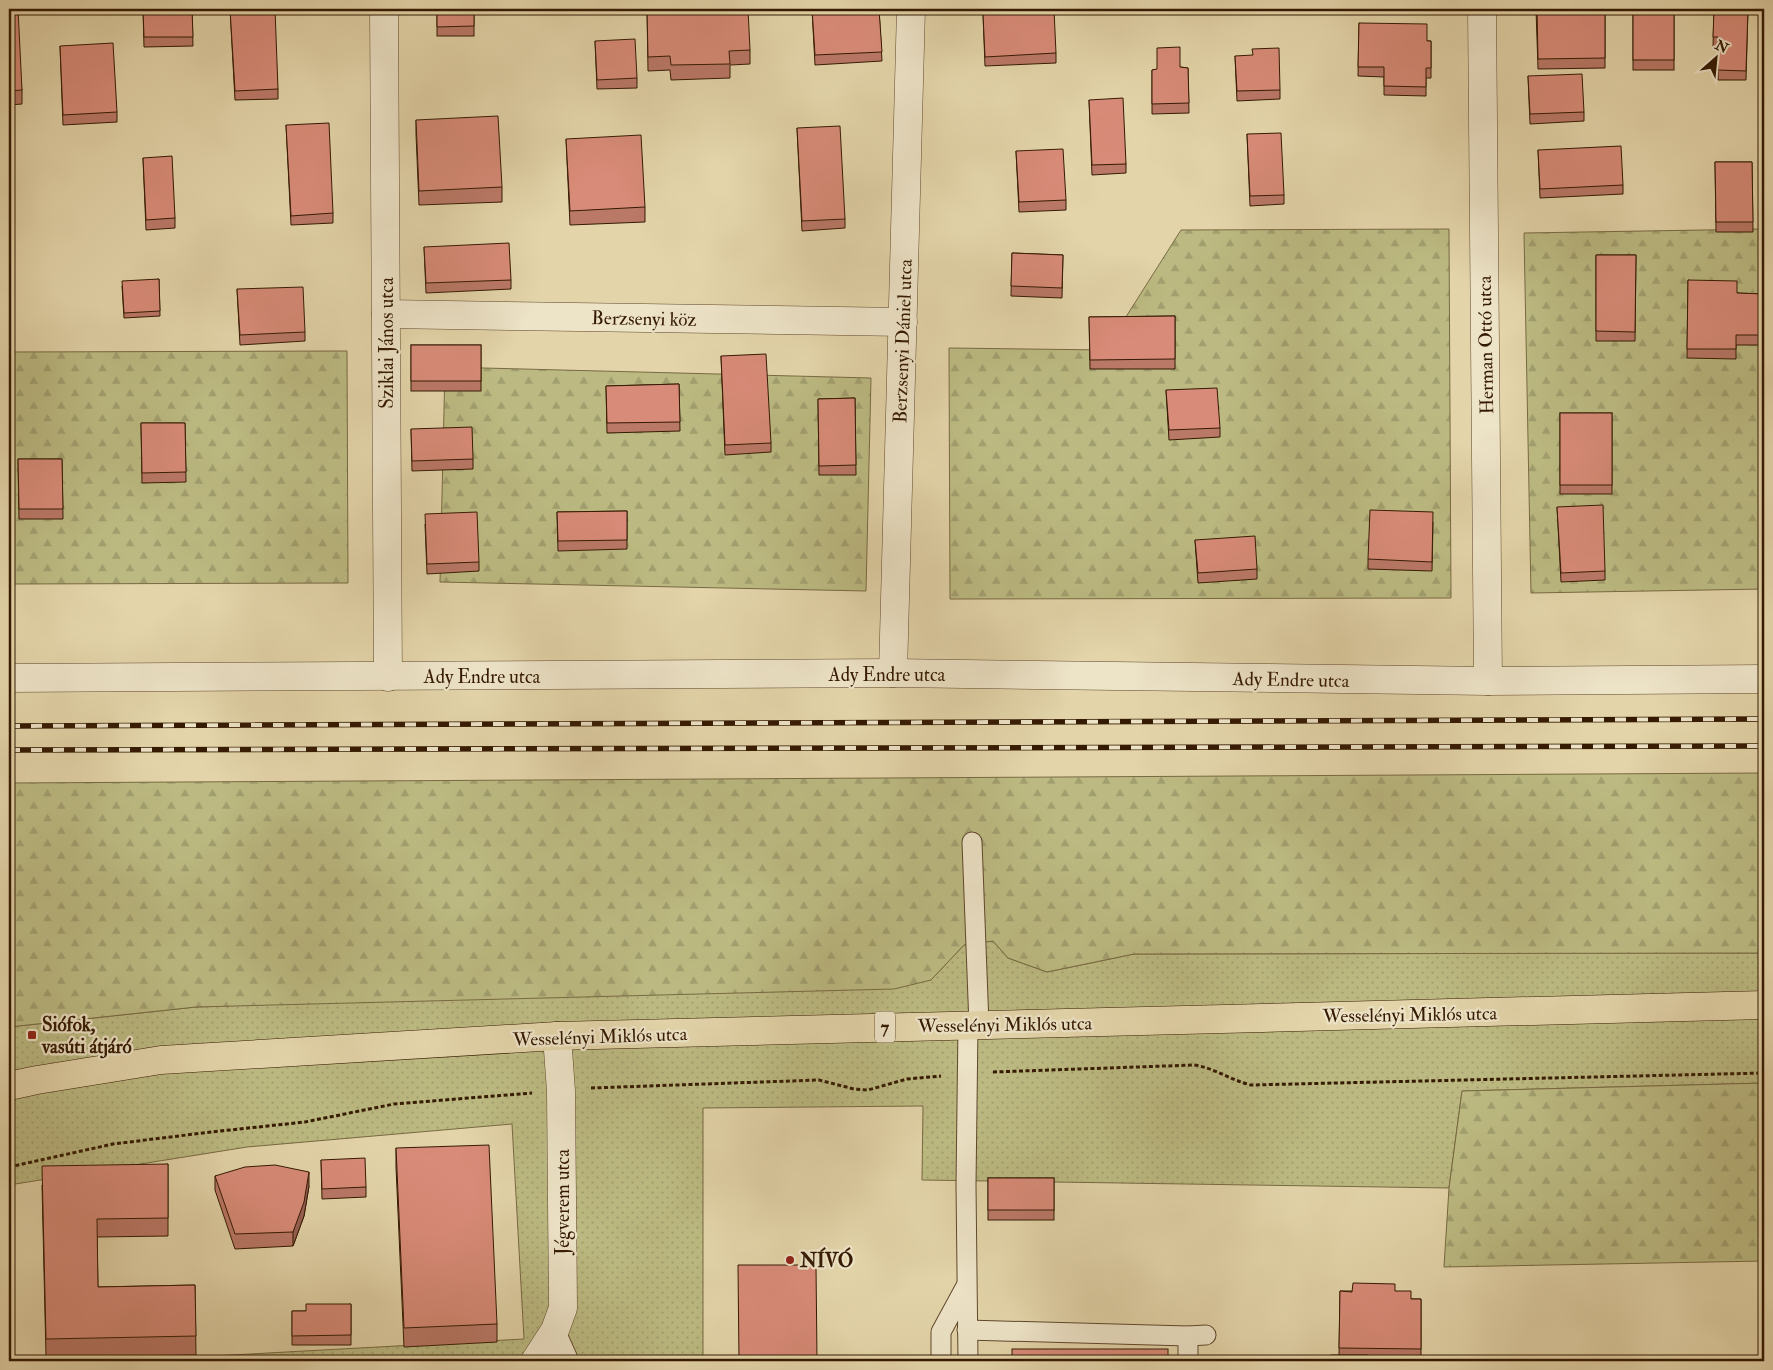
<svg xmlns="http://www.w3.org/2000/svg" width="1773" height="1370" font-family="'IM FELL Double Pica',serif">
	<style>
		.grass { fill: url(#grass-dots); stroke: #786a42 }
		.forest { fill: url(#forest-firs); stroke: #786a42 }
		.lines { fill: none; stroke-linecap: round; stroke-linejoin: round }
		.lane-casing { stroke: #60482c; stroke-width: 21 }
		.street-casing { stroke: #60482c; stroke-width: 29 }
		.primary-casing { stroke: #351a02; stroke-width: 29 }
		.path { stroke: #351a02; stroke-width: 3; stroke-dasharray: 4 2.5; stroke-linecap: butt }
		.lane { stroke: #ede3c7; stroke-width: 19 }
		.street { stroke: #ede3c7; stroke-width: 28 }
		.primary { stroke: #e3d4a9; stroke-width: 28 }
		.rail-casing { stroke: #351a02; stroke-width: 5.5 }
		.rail { stroke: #ede3c7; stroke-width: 4; stroke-dasharray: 11; stroke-linecap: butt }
		.wall { fill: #ba7867; stroke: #351a02 }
		.shaded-wall { fill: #976154; stroke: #351a02 }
		.building { fill: #d88b78; stroke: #351a02 }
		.poi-dot { fill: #8f2418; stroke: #ede3c7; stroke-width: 2 }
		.labels { text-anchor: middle; stroke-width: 4.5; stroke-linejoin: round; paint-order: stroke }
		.shield { fill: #ede3c7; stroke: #6c563d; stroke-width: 1 }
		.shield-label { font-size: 18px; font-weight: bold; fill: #351a02 }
		.street-label { font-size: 19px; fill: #351a02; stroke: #ede3c7 }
		.poi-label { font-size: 19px; font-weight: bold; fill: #351a02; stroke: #ede3c7; text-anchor: start }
	</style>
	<defs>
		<pattern id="grass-dots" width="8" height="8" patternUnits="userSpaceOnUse" patternTransform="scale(1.25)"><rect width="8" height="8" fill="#bcba82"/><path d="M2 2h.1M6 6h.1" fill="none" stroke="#a29f6f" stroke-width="1.8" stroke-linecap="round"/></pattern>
		<pattern id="forest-firs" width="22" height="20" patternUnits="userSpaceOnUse" patternTransform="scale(1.25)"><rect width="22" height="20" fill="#bcba82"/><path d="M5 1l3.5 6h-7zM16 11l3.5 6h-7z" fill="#a29f6f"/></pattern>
	</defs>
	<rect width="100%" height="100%" fill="#e3d4a9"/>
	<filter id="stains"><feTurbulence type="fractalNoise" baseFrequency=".004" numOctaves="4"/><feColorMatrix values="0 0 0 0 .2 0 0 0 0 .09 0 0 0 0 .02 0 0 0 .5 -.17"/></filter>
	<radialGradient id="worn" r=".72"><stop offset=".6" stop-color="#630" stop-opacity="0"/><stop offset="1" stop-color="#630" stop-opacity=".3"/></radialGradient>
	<path class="grass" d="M993,941L1008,958L1047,972L1134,954L1764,953V1083L1462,1091L1449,1188L922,1180L923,1106L703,1108V1361H122L524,1339L512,1124L247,1147L9,1185V1027L196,1007L931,980L964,945Z"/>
	<g class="forest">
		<path d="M1449,229L1451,598L950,599L949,348L1105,350L1181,230Z"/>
		<path d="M1764,229V589L1531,593L1524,233Z"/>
		<path d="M347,351L348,583L9,584V352Z"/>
		<path d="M445,367L871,378L866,591L440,582Z"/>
		<path d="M1764,773V953L1134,954L1047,972L1008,958L993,941L964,945L931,980L894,989L196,1007L9,1027V783Z"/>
		<path d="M1764,1083V1261L1444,1267L1449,1188L1462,1091Z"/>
	</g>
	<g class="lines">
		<defs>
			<g id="lane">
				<path d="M972,842L979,1025"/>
				<path d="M555,1330L569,1361"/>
				<path d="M967,1330L1188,1336L1206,1335"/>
				<path d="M941,1361V1332L966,1286"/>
				<path d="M968,1361L966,1185L968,1025"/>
				<path d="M1188,1361V1336"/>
			</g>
			<g id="street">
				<path d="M384,9L388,677"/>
				<path d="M1482,9L1488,681"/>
				<path d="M386,314L903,322"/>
				<path d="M893,673L911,9"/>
				<path d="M9,678L893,673L1488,681L1764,679"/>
				<path d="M535,1361L555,1330L563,1308L561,1091L557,1036"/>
			</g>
			<path id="primary" d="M9,1086L37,1080L161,1060L557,1036L1764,1005"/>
		</defs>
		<use href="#lane" class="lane-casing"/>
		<use href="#street" class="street-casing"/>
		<use href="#primary" class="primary-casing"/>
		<g class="path">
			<path d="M993,1072L1194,1065C1215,1068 1230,1080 1251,1085L1764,1073"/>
			<path d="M591,1088L819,1080L854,1089L868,1090L907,1079L941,1076"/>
			<path d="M9,1167L113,1144L211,1132L305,1122L394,1104L532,1093"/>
		</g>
		<use href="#lane" class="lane"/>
		<use href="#street" class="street"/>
		<use href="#primary" class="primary"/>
		<defs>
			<g id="rail">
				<path d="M9,726L1764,719"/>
				<path d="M9,750L1764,746"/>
			</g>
		</defs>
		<use href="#rail" class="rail-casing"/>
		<use href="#rail" class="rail"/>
	</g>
	<g class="wall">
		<path d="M9,9L22,90V104L9,105Z"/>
		<path d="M143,9H192L193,46L144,47Z"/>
		<path d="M230,9L278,89V99L235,100Z"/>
		<rect x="437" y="9" width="37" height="27"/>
		<path d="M647,9L750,50V64L730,65V78L671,80L670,70L648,71Z"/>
		<path d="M812,9H879L882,61L815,65Z"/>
		<path d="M1536,9H1605V68L1538,69Z"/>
		<rect x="1633" y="9" width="41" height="61"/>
		<path d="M1714,9H1748L1746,80H1718V47H1713Z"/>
		<path d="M983,14L1056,53V63L985,66Z"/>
		<path d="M1359,23L1427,41H1431V78H1426V96L1384,95V77L1358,76Z"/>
		<path d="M595,41L637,78V88L597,89Z"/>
		<path d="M60,46L117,112V122L63,125Z"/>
		<path d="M1235,56L1280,90V99L1237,101Z"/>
		<path d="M1180,67L1188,68L1189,113L1152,114V70Z"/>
		<path d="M1528,76L1584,112V121L1530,124Z"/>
		<path d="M1089,100L1126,164V173L1092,175Z"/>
		<path d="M416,120L502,187V202L419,205L416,134Z"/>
		<path d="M286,125L333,213V223L291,225Z"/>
		<path d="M797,128L845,219V228L802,231Z"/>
		<path d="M1247,134L1284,195V204L1250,206Z"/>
		<path d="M566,139L645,207V222L570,225Z"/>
		<path d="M1538,150L1623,185V194L1540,198Z"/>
		<path d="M1016,151L1066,200V210L1019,212Z"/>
		<path d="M143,158L175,218V228L146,230Z"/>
		<path d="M1715,162H1752L1753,232H1716Z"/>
		<path d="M424,247L511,280V289L426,293Z"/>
		<path d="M1012,253L1063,255L1062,298L1011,296Z"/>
		<path d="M1596,255H1636L1635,341H1596Z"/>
		<path d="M159,279L160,316L124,318L122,286Z"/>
		<path d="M1688,280L1737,293L1764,294V345H1736V359L1687,358Z"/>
		<path d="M237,289L305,332V341L240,345Z"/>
		<path d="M1175,316V369H1090L1089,317Z"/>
		<rect x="411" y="345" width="70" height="46"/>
		<path d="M721,356L771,443V452L725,455Z"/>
		<path d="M679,384L680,431L607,433L606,386Z"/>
		<path d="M1166,390L1220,428V437L1169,440Z"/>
		<path d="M855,398L856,475H819L818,399Z"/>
		<rect x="1560" y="413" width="52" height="81"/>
		<path d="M141,423H185L186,482L142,483Z"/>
		<path d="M411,429L473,459V469L412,471Z"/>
		<path d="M18,459H62L63,519H19Z"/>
		<path d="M1557,507L1605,571V580L1561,582Z"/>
		<path d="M627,511V549L558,551L557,512Z"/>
		<path d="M1433,522L1432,571L1368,569V559Z"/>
		<path d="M425,524L479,562V571L427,574Z"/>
		<path d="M1195,540L1257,569V579L1198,583Z"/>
		<path d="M396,1148L497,1324V1342L404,1347L396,1167Z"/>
		<path d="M321,1160L366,1187V1197L322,1199Z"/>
		<path d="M168,1164V1236L97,1237L98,1287L195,1285L196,1355L46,1357L42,1185Z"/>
		<path d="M215,1176L309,1186L304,1216L293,1246L235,1249L215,1190Z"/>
		<rect x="988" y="1178" width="66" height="42"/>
		<path d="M1340,1291H1395L1411,1299H1421V1361H1331L1339,1355Z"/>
		<path d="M351,1304V1345H292V1311H306Z"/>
	</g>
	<path class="shaded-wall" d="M309,1172V1186L304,1216L293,1246V1232Z"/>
	<g class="building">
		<path d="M9,9H18L22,90L9,91Z"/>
		<path d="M143,9H192L193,37H144Z"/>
		<path d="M230,9H275L278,89L235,91Z"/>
		<path d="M437,9H474V26L437,27Z"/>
		<path d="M647,9H748L750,50L729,51L730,64L671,65L670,56L648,57Z"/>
		<path d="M812,9H879L882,52L815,55Z"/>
		<path d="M1537,9H1605V58L1538,59Z"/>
		<rect x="1633" y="9" width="41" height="51"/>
		<path d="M1714,9H1748L1746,71L1718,70V37H1713Z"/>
		<path d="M1054,10L1056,53L985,57L983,14Z"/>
		<path d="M1359,23L1427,24V41H1431V68H1426V87L1384,86V67H1358Z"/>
		<path d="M635,39L637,78L597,80L595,41Z"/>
		<path d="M113,43L117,112L63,115L60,46Z"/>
		<path d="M1180,47V67L1188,68L1189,103L1152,104V70L1157,69V48Z"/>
		<path d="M1279,48L1280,90L1237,91L1235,56L1253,55L1252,49Z"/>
		<path d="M1582,74L1584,112L1530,114L1528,76Z"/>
		<path d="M1123,98L1126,164L1092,165L1089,100Z"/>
		<path d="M498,116L502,187L419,191L416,120Z"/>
		<path d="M329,123L333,213L291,216L286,125Z"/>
		<path d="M840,126L845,219L802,221L797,128Z"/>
		<path d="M1281,133L1284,195L1250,196L1247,134Z"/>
		<path d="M641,135L645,207L570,211L566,139Z"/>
		<path d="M1621,146L1623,185L1540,189L1538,150Z"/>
		<path d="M1063,149L1066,200L1019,202L1016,151Z"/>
		<path d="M172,156L175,218L146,220L143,158Z"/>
		<path d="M1715,162H1752L1753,222H1716Z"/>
		<path d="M509,243L511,280L426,283L424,247Z"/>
		<path d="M1012,253L1063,255L1062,288L1011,286Z"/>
		<path d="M1596,255H1636L1635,332L1596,331Z"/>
		<path d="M159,279L160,311L124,313L122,281Z"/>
		<path d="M1688,280L1737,281V293L1764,294V335H1736V349H1687Z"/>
		<path d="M303,287L305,332L240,335L237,289Z"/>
		<path d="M1175,316V359L1090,360L1089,317Z"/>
		<rect x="411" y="345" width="70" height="36"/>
		<path d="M766,354L771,443L725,445L721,356Z"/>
		<path d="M679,384L680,422L607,423L606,386Z"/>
		<path d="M1217,388L1220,428L1169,430L1166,390Z"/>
		<path d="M855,398L856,465L819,466L818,399Z"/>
		<rect x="1560" y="413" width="52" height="72"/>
		<path d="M141,423H185L186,472L142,473Z"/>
		<path d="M472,427L473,459L412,461L411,429Z"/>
		<path d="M18,459H62L63,509H19Z"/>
		<path d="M1603,505L1605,571L1561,573L1557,507Z"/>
		<path d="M1370,510L1433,512L1432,562L1368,559Z"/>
		<path d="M627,511V540L558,541L557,512Z"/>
		<path d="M477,512L479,562L427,564L425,514Z"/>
		<path d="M1255,536L1257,569L1198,573L1195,540Z"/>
		<path d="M489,1145L497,1324L404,1328L396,1148Z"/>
		<path d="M365,1158L366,1187L322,1189L321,1160Z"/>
		<path d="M168,1164V1218L97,1219L98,1287L195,1285L196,1336L46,1339L42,1166Z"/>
		<path d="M275,1165L309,1172L304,1202L293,1232L235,1234L215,1176L245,1167Z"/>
		<rect x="988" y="1178" width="66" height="32"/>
		<path d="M738,1265H816L817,1361H739Z"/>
		<path d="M1353,1283L1395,1284V1291H1411V1299H1421V1349L1339,1348L1340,1291L1352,1292Z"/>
		<path d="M306,1304H351V1335L292,1336V1311H306Z"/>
		<rect x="1012" y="1349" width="156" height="12"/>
		<rect x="1331" y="1355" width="36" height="6"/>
	</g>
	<g class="poi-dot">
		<rect x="27" y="1030" width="10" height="10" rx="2.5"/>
		<circle cx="790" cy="1260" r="5"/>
	</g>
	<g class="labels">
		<rect class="shield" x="875" y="1011.5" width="20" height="31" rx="4"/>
		<g class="shield-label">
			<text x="885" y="1033">7</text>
		</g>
		<g class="street-label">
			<text transform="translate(644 318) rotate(1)" y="7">Berzsenyi köz</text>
			<text transform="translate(902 341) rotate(-88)" y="7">Berzsenyi Dániel utca</text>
			<text transform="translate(386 343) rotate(-90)" y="7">Sziklai János utca</text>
			<text transform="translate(1485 345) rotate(-91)" y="7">Herman Ottó utca</text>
			<text x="887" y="681">Ady Endre utca</text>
			<text x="482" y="683">Ady Endre utca</text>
			<text transform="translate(1291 679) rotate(1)" y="7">Ady Endre utca</text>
			<text transform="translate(1410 1014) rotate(-1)" y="7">Wesselényi Miklós utca</text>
			<text transform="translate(1005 1024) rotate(-1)" y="7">Wesselényi Miklós utca</text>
			<text transform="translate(600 1036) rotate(-2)" y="7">Wesselényi Miklós utca</text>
			<text transform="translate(562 1202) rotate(-90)" y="7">Jégverem utca</text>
		</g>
		<g class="poi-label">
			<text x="42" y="1031">Siófok,<tspan x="42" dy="22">vasúti átjáró</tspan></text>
			<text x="800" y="1267">NÍVÓ</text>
		</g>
	</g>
	<rect width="1773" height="1370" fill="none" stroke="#e3d4a9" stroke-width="30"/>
	<rect x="10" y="10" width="1753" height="1350" fill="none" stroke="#351a02" stroke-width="2.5"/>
	<rect x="15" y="15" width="1743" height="1340" fill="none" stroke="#351a02"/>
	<g transform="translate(1716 58) rotate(27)" stroke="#ede3c7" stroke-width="4" paint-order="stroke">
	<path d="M0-4L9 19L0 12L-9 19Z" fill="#351a02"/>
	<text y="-8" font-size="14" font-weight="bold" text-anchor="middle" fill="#351a02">N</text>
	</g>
	<rect width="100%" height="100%" filter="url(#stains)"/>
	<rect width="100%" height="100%" fill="url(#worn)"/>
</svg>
